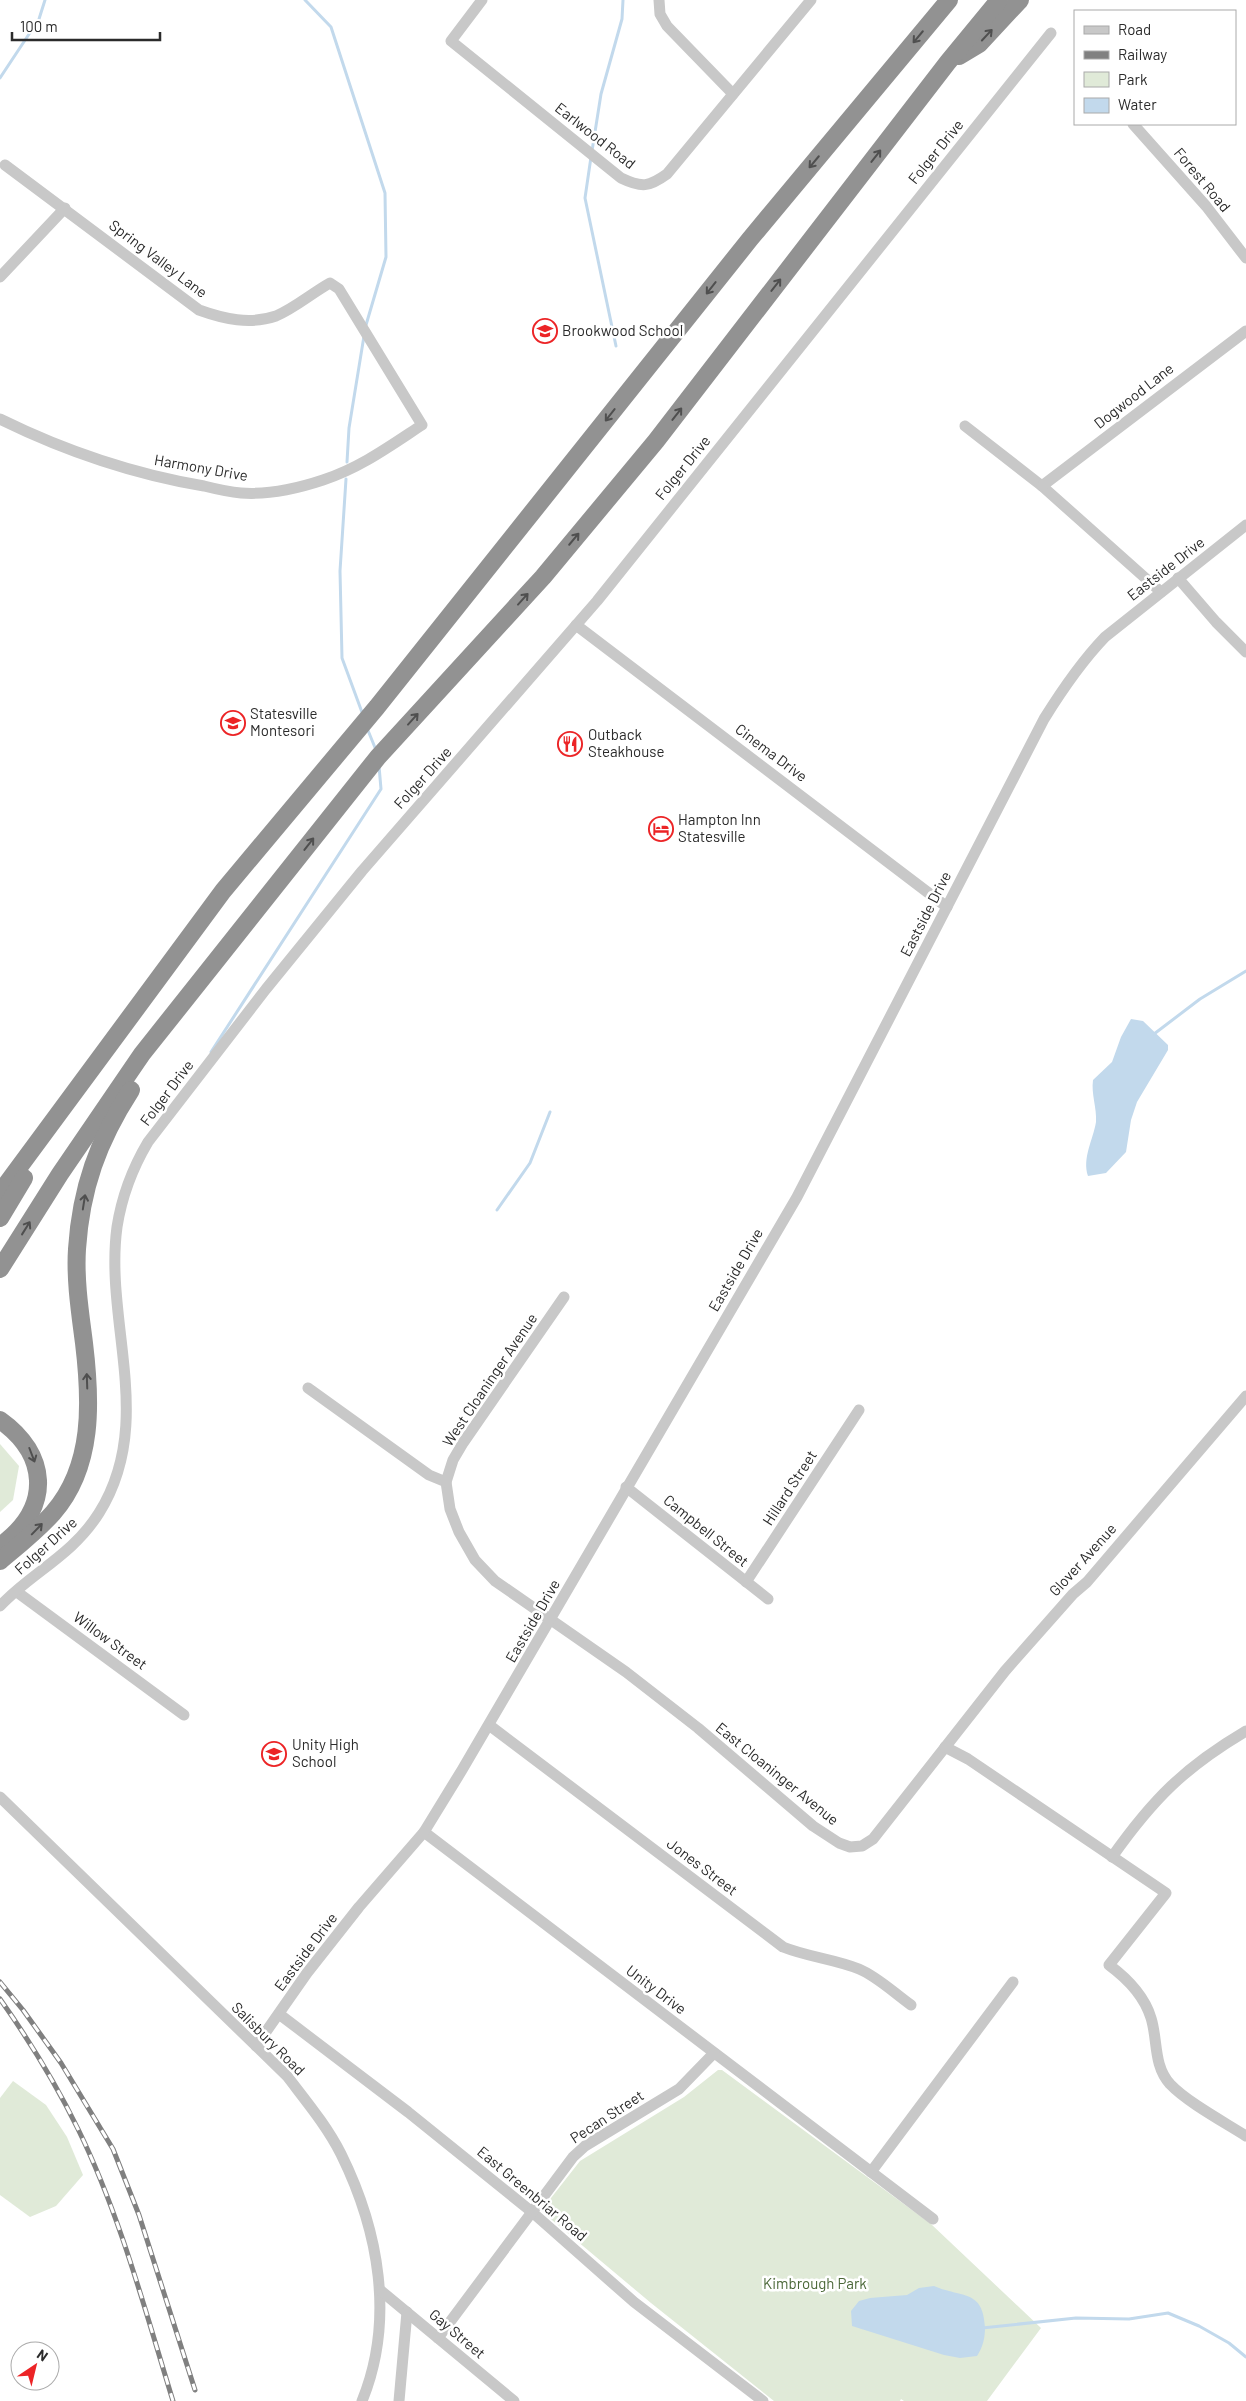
<svg xmlns="http://www.w3.org/2000/svg" width="1246" height="2401" font-family="Barlow,sans-serif">
	<style>
		.green { fill: #e0ead8 }
		.water { fill: #c2d9ec }
		.lines { fill: none; stroke-linecap: round; stroke-linejoin: round }
		.stream { stroke: #c2d9ec; stroke-width: 3 }
		.minor { stroke: #c8c8c8; stroke-width: 11 }
		.highway { stroke: #929292; stroke-width: 18 }
		.rail-casing { stroke: #808080; stroke-width: 5 }
		.rail { stroke: #fff; stroke-width: 3; stroke-dasharray: 9; stroke-linecap: butt }
		.oneway { stroke: #4f4f4f }
		.labels { text-anchor: middle; stroke-width: 5; stroke-linejoin: round; paint-order: stroke }
		.street-label { font-size: 15px; fill: #2b2b2b; stroke: #fff }
		.poi-label { font-size: 15px; fill: #2b2b2b; stroke: #fff; text-anchor: start }
		.park-label { font-size: 15px; fill: #4b6838; stroke: #fff }
	</style>
	<rect width="100%" height="100%" fill="#fff"/>
	<g class="green">
		<path d="M0,1444L19,1466L13,1500L0,1512Z"/>
		<path d="M718,2070H722L931,2224L1041,2328L987,2401H904L901,2399L900,2401H774L651,2303L546,2215L547,2206L551,2198L580,2161L684,2097Z"/>
		<path d="M13,2081L46,2105L67,2137L83,2175L56,2206L30,2217L0,2195V2098Z"/>
	</g>
	<g class="water">
		<path d="M1131,1019L1143,1021L1168,1045V1050L1137,1102L1131,1120L1126,1152L1106,1173L1088,1176C1082,1158 1093,1140 1096,1122C1097,1108 1091,1094 1093,1080L1112,1062L1121,1037Z"/>
		<path d="M934,2286C962,2298 983,2289 985,2327C985,2338 983,2347 977,2356L960,2358L944,2355L852,2326L851,2311L859,2301L870,2298L907,2295L919,2288Z"/>
	</g>
	<g class="lines">
		<g class="stream">
			<path d="M305,0L331,27L385,193L386,257L366,325"/>
			<path d="M0,78L39,19L45,0"/>
			<path d="M592,151L601,94L622,19L623,0"/>
			<path d="M591,157L585,198L616,346"/>
			<path d="M347,462L349,428L364,336"/>
			<path d="M346,479L340,571L342,658L363,715"/>
			<path d="M367,728L376,750"/>
			<path d="M1154,1034L1200,999L1246,971"/>
			<path d="M211,1052L381,789L379,766"/>
			<path d="M497,1210L530,1163L550,1112"/>
			<path d="M982,2328L1076,2318L1129,2319L1168,2313L1199,2326L1229,2343L1246,2357"/>
		</g>
		<g class="minor">
			<path d="M482,0L451,41L621,178C642,188 649,187 667,174L811,0"/>
			<path d="M659,0L660,14L667,26L733,94"/>
			<path d="M1133,124L1206,206L1246,258"/>
			<path d="M0,277L65,208"/>
			<path d="M0,419C65,451 133,474 204,486C216,489 229,492 241,493C267,495 299,488 323,480C360,468 390,446 422,425L339,289L330,283C312,293 295,308 276,316C250,325 224,319 199,310L5,165"/>
			<path d="M965,426L1042,486L1161,592"/>
			<path d="M1042,486L1246,331"/>
			<path d="M1178,578L1216,622L1246,652"/>
			<path d="M576,625L947,907"/>
			<path d="M308,1388L429,1475L446,1482L450,1509L459,1532L475,1560L495,1581L626,1672L698,1728L813,1826L839,1843L850,1847L862,1846L873,1839L1005,1671L1073,1594L1087,1582L1246,1396"/>
			<path d="M446,1482L453,1460L463,1443L564,1297"/>
			<path d="M626,1487L768,1599"/>
			<path d="M746,1582L859,1410"/>
			<path d="M17,1592L184,1715"/>
			<path d="M0,1606C32,1572 72,1556 99,1513C156,1422 104,1323 117,1227C122,1195 132,1169 148,1142L266,989L362,871L597,601L1051,33"/>
			<path d="M489,1725L783,1947C808,1957 834,1959 859,1969C878,1977 894,1993 911,2005"/>
			<path d="M945,1747L968,1759L1166,1893L1109,1965C1128,1979 1144,1995 1151,2018C1158,2040 1153,2065 1170,2084C1187,2102 1224,2122 1246,2136"/>
			<path d="M0,1797L287,2076C306,2101 327,2126 341,2154C379,2231 395,2320 362,2401"/>
			<path d="M424,1832L933,2219"/>
			<path d="M1112,1857C1153,1799 1185,1767 1246,1731"/>
			<path d="M279,2014L408,2112L532,2212L634,2302L763,2401"/>
			<path d="M256,2046L307,1973L359,1907L424,1832L462,1770L797,1197L1044,719C1062,690 1081,662 1105,637L1246,525"/>
			<path d="M871,2172L1013,1982"/>
			<path d="M380,2290L514,2401"/>
			<path d="M438,2338L573,2157L585,2146L679,2089L714,2053"/>
			<path d="M399,2401L407,2312"/>
		</g>
		<g class="highway">
			<path d="M959,56L979,44L1020,0"/>
			<path d="M0,1193L223,891L377,707L750,239L949,0"/>
			<path d="M0,1218L24,1178"/>
			<path d="M0,1269L60,1174L142,1054L378,757L543,577L656,441L948,62L999,0"/>
			<path d="M0,1420C48,1454 52,1506 4,1543"/>
			<path d="M0,1561C19,1545 37,1531 53,1513C94,1466 91,1401 84,1343C80,1312 75,1280 77,1249C81,1188 98,1141 131,1090"/>
		</g>
		<defs>
			<g id="rail">
				<path d="M0,1982L23,2010L61,2063L113,2149L139,2215L195,2390"/>
				<path d="M0,1999C29,2040 56,2084 78,2129C120,2215 145,2310 173,2401"/>
			</g>
		</defs>
		<use href="#rail" class="rail-casing"/>
		<use href="#rail" class="rail"/>
	</g>
	<defs><path id="oneway-shaft" d="M-6 0H5M1.5-3L5.5 0L1.5 3" fill="none" stroke-width="1.6" stroke-linecap="round" stroke-linejoin="round" transform="scale(1.25)"/></defs>
	<g class="oneway">
		<use href="#oneway-shaft" transform="translate(987 35) rotate(-47)"/>
		<use href="#oneway-shaft" transform="translate(918 37) rotate(130)"/>
		<use href="#oneway-shaft" transform="translate(876 156) rotate(-52)"/>
		<use href="#oneway-shaft" transform="translate(814 162) rotate(130)"/>
		<use href="#oneway-shaft" transform="translate(776 285) rotate(-52)"/>
		<use href="#oneway-shaft" transform="translate(711 288) rotate(128)"/>
		<use href="#oneway-shaft" transform="translate(677 414) rotate(-52)"/>
		<use href="#oneway-shaft" transform="translate(610 415) rotate(128)"/>
		<use href="#oneway-shaft" transform="translate(574 539) rotate(-50)"/>
		<use href="#oneway-shaft" transform="translate(523 599) rotate(-48)"/>
		<use href="#oneway-shaft" transform="translate(413 719) rotate(-48)"/>
		<use href="#oneway-shaft" transform="translate(309 844) rotate(-52)"/>
		<use href="#oneway-shaft" transform="translate(84 1202) rotate(-81)"/>
		<use href="#oneway-shaft" transform="translate(26 1228) rotate(-58)"/>
		<use href="#oneway-shaft" transform="translate(87 1381) rotate(-92)"/>
		<use href="#oneway-shaft" transform="translate(32 1455) rotate(69)"/>
		<use href="#oneway-shaft" transform="translate(37 1529) rotate(-46)"/>
	</g>
	<defs>
		<symbol id="school-ring" viewBox="-11 -11 22 22"><circle r="9.5" fill="#fff" stroke="#ec2426" stroke-width="1.5"/><path d="M0-5L7-2L0 1L-7-2ZM-4 1L0 2.5L4 1V4Q0 6-4 4Z" fill="#ec2426"/></symbol>
		<symbol id="restaurant-ring" viewBox="-11 -11 22 22"><circle r="9.5" fill="#fff" stroke="#ec2426" stroke-width="1.5"/><path d="M-5-6h1v4h1v-4h1v4h1v-4h1v5L-1.5 .5V6h-2V.5L-5-1ZM5-6V6H3V1.5H1.5Q1.5-4 5-6Z" fill="#ec2426"/></symbol>
		<symbol id="hotel-ring" viewBox="-11 -11 22 22"><circle r="9.5" fill="#fff" stroke="#ec2426" stroke-width="1.5"/><path d="M-6-4.5h1.5V1H6V5H4.5V3h-9V5H-6ZM-4 0a1.8 1.8 0 1 1 3.6 0ZM.5 0V-2.5h3Q6-2.5 6 0Z" fill="#ec2426"/></symbol>
	</defs>
	<g fill-rule="evenodd">
		<use href="#school-ring" x="531" y="317" width="28" height="28"/>
		<use href="#school-ring" x="219" y="709" width="28" height="28"/>
		<use href="#restaurant-ring" x="556" y="730" width="28" height="28"/>
		<use href="#hotel-ring" x="647" y="815" width="28" height="28"/>
		<use href="#school-ring" x="260" y="1740" width="28" height="28"/>
	</g>
	<g class="labels">
		<g class="street-label">
			<text transform="translate(595 136) rotate(38)" y="5">Earlwood Road</text>
			<text transform="translate(936 152) rotate(-51)" y="5">Folger Drive</text>
			<text transform="translate(1202 180) rotate(50)" y="5">Forest Road</text>
			<text transform="translate(158 259) rotate(37)" y="5">Spring Valley Lane</text>
			<text transform="translate(1134 396) rotate(-38)" y="5">Dogwood Lane</text>
			<text transform="translate(201 468) rotate(10)" y="5">Harmony Drive</text>
			<text transform="translate(683 468) rotate(-51)" y="5">Folger Drive</text>
			<text transform="translate(1166 569) rotate(-38)" y="5">Eastside Drive</text>
			<text transform="translate(771 753) rotate(37)" y="5">Cinema Drive</text>
			<text transform="translate(423 778) rotate(-48)" y="5">Folger Drive</text>
			<text transform="translate(926 914) rotate(-63)" y="5">Eastside Drive</text>
			<text transform="translate(167 1093) rotate(-53)" y="5">Folger Drive</text>
			<text transform="translate(736 1270) rotate(-60)" y="5">Eastside Drive</text>
			<text transform="translate(490 1380) rotate(-56)" y="5">West Cloaninger Avenue</text>
			<text transform="translate(790 1488) rotate(-57)" y="5">Hillard Street</text>
			<text transform="translate(706 1531) rotate(39)" y="5">Campbell Street</text>
			<text transform="translate(46 1546) rotate(-42)" y="5">Folger Drive</text>
			<text transform="translate(1083 1560) rotate(-48)" y="5">Glover Avenue</text>
			<text transform="translate(533 1621) rotate(-60)" y="5">Eastside Drive</text>
			<text transform="translate(110 1641) rotate(36)" y="5">Willow Street</text>
			<text transform="translate(777 1774) rotate(39)" y="5">East Cloaninger Avenue</text>
			<text transform="translate(702 1867) rotate(37)" y="5">Jones Street</text>
			<text transform="translate(306 1952) rotate(-53)" y="5">Eastside Drive</text>
			<text transform="translate(656 1990) rotate(37)" y="5">Unity Drive</text>
			<text transform="translate(268 2039) rotate(45)" y="5">Salisbury Road</text>
			<text transform="translate(607 2117) rotate(-33)" y="5">Pecan Street</text>
			<text transform="translate(532 2194) rotate(40)" y="5">East Greenbriar Road</text>
			<text transform="translate(457 2334) rotate(40)" y="5">Gay Street</text>
		</g>
		<g class="poi-label">
			<text x="562" y="336">Brookwood School</text>
			<text x="250" y="719">Statesville<tspan x="250" dy="17">Montesori</tspan></text>
			<text x="588" y="740">Outback<tspan x="588" dy="17">Steakhouse</tspan></text>
			<text x="678" y="825">Hampton Inn<tspan x="678" dy="17">Statesville</tspan></text>
			<text x="292" y="1750">Unity High<tspan x="292" dy="17">School</tspan></text>
		</g>
		<g class="park-label">
			<text x="815" y="2289">Kimbrough Park</text>
		</g>
	</g>
	<rect x="1074" y="10" width="162" height="115" fill="#ffffff" stroke="#aaaaaa"/>
	<rect x="1084" y="26" width="25" height="8" fill="#c8c8c8" stroke="#aaaaaa"/>
	<text x="1118" y="35" font-size="15" fill="#2b2b2b">Road</text>
	<rect x="1084" y="51" width="25" height="8" fill="#808080" stroke="#aaaaaa"/>
	<text x="1118" y="60" font-size="15" fill="#2b2b2b">Railway</text>
	<rect x="1084" y="72" width="25" height="15" fill="#e0ead8" stroke="#aaaaaa"/>
	<text x="1118" y="85" font-size="15" fill="#2b2b2b">Park</text>
	<rect x="1084" y="98" width="25" height="15" fill="#c2d9ec" stroke="#aaaaaa"/>
	<text x="1118" y="110" font-size="15" fill="#2b2b2b">Water</text>
	<g transform="translate(35 2366) rotate(35)"><circle r="24" fill="#ffffff" stroke="#aaaaaa"/>
	<path d="M0-4L9 19L0 12L-9 19Z" fill="#ec2426"/>
	<text y="-8" font-size="14" font-weight="bold" text-anchor="middle" fill="#2b2b2b">N</text>
	</g>
	<path d="M12 32v8h148v-8" fill="none" stroke="#2b2b2b" stroke-width="2.5"/>
	<text x="20" y="32" font-size="15" fill="#2b2b2b" stroke="#ffffff" stroke-width="4" paint-order="stroke">100 m</text>
</svg>
